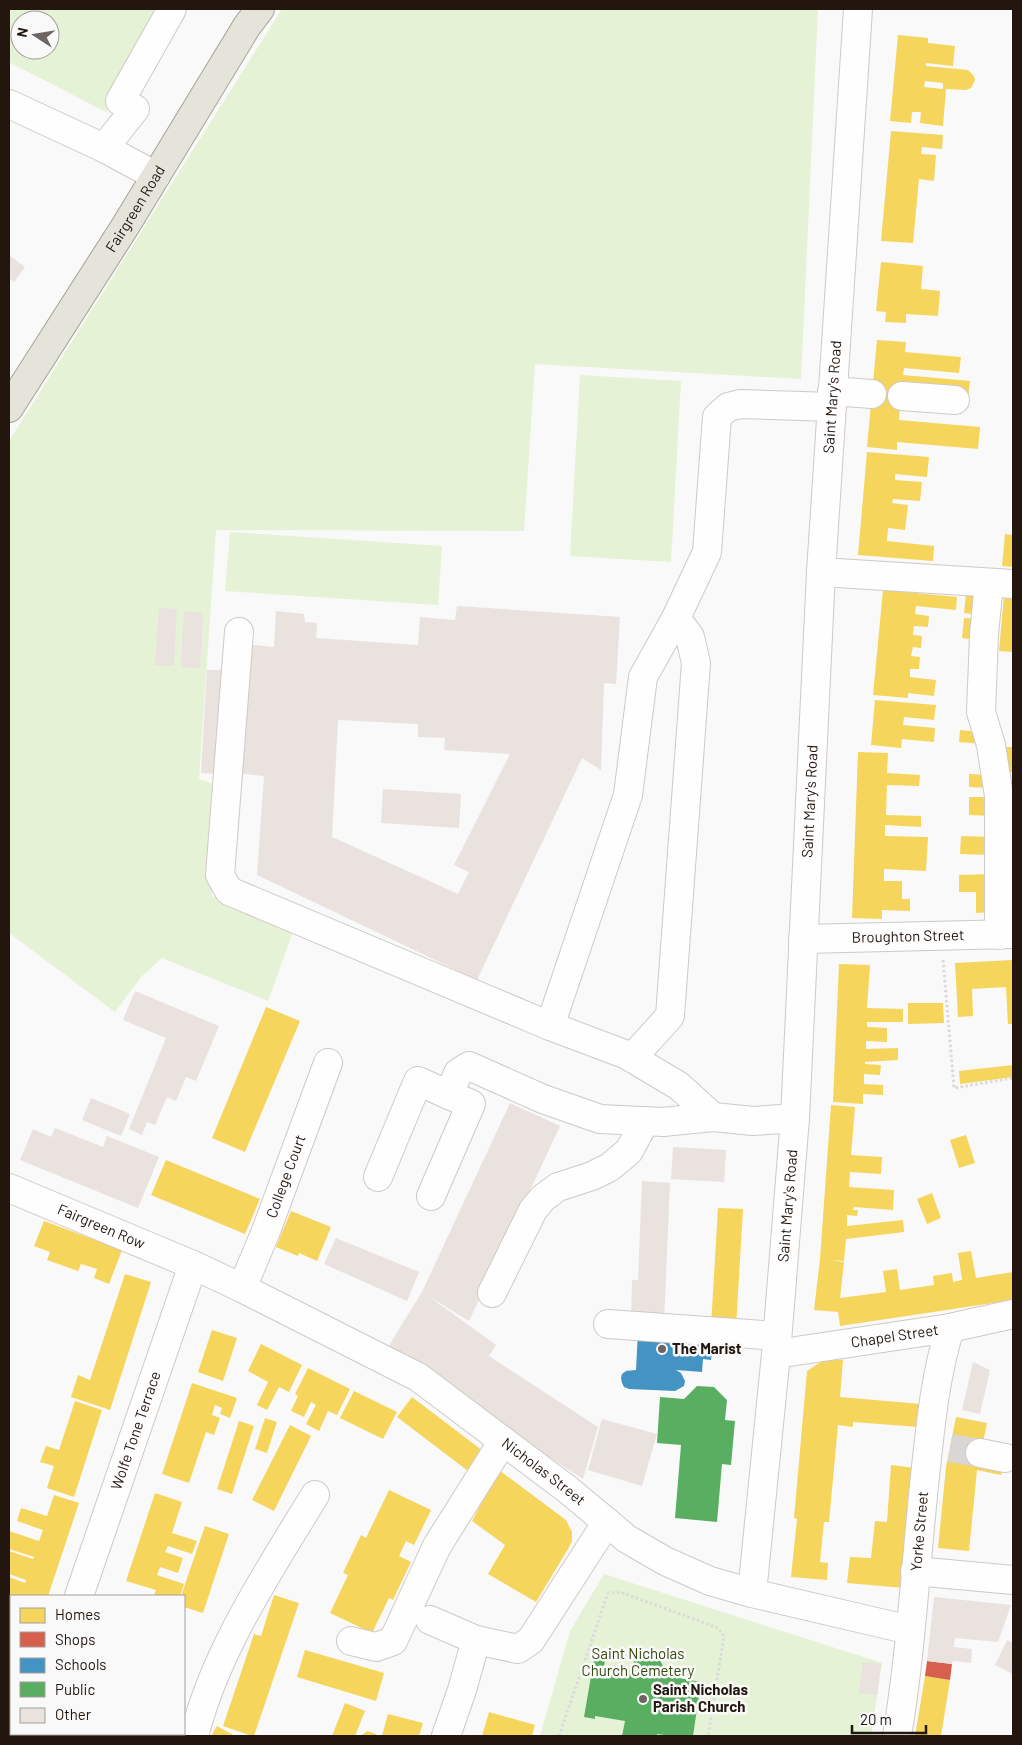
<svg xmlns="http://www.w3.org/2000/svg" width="1022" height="1745" font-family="Barlow,sans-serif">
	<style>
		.green { fill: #e5f2d6; fill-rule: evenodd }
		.homes { fill: #f6d55c; fill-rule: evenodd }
		.shops { fill: #d6604d }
		.schools { fill: #4393c3 }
		.public { fill: #5aae61 }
		.building { fill: #e9e2de; fill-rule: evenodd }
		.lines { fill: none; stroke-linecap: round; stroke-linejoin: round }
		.minor-tunnel { stroke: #d9d7d6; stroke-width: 28; stroke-dasharray: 28 14; stroke-linecap: butt }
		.minor-casing { stroke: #d0c9c6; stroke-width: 30 }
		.major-casing { stroke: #a5a192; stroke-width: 30 }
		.path { stroke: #dbdada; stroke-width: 3; stroke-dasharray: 2.5 2.5; stroke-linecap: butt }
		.minor { stroke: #fefefe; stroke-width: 28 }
		.major { stroke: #e5e4da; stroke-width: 28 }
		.poi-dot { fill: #6d6561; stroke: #f9f9f9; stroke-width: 2 }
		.labels { text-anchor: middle; stroke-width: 5; stroke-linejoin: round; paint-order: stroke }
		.street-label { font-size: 15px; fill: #22160f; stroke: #f9f9f9 }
		.poi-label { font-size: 15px; font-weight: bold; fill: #22160f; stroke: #f9f9f9; text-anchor: start }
		.park-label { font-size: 15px; fill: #33490e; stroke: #f9f9f9 }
	</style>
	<rect width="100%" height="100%" fill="#f9f9f9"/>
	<g class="green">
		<path d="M9,9H160L106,112L9,62ZM20,20H50V50H20Z"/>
		<path d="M282,9H818L801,379L535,364L524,531L216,530L199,779L214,784L212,896L294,929L268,1001L162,958L142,976L115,1012L9,933V441Z"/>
		<path d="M580,375L681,381L671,562L570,556Z"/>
		<path d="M230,532L442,546L438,605L225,591Z"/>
		<path d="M604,1574L882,1663L871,1736H540L570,1631Z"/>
	</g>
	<g class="homes">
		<path d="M898,35L928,38V43L955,46L953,66L926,63V66L968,70L974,76L975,80L971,88L966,90L946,89L943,126L920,123L921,112H912L911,123L890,121ZM925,81L943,83V89L924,87Z"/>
		<path d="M891,131L943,135L942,149L922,147L921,154L936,155L934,181L919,179L913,243L881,241Z"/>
		<path d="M881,262L923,266L921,289L940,291L938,316L906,314V323L885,322L886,312L876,311Z"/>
		<path d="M877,340L906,342L905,352L961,357L959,373L904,368L903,375L970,381L968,398L901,392L899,420L980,427L978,449L897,442V450L867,447Z"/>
		<path d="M867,452L929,457L927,477L895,474V480L922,482L920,501L893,499L892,503L908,505L905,530L888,528L887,541L934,546L933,561L858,555Z"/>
		<path d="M1005,534L1013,535V567L1002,566Z"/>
		<path d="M883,590L957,597L956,610L916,606L915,614L929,616L928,627L914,626L913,635L922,636L921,648L913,647L911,656L920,657L919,669H910V677L936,680L934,696L908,693V698L873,695Z"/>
		<path d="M966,594L982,595L980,615L964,613Z"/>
		<path d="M1004,595L1013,596V652L999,651Z"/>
		<path d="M964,618L979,619L978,640L962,638Z"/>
		<path d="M875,700L936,705L934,720L904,717L903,725L935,728L934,742L902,739L901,748L871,745Z"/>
		<path d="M960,730L981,732L983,744L959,742Z"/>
		<rect x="1006" y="747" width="7" height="25"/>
		<path d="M858,752L888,753L887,773L920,775L919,786L887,785L886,815L921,816V827L885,825V836L928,837L926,871L884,869V881H902V899H910V911L882,910V919L852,918Z"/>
		<path d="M969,774L992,775V788L969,787Z"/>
		<path d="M969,797H993V816L969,815Z"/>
		<path d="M961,836L993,837V855L960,854Z"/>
		<path d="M993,874L994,912L976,913V892H959V875Z"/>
		<path d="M1013,960V1024H1008L1006,987L972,989L973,1016L958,1017L955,963Z"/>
		<path d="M839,964L870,965L867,1008L903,1009V1022H867V1027L887,1028V1042L866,1041V1049L898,1048V1060L865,1062V1064L881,1065L880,1075L864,1074V1084L883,1085V1095L863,1094V1104L833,1102Z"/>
		<path d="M908,1003H943L944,1023L908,1024Z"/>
		<path d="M266,1007L300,1021L245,1152L212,1138Z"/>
		<path d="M1013,1065V1077L960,1084L959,1071Z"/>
		<path d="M831,1105L855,1107L851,1155L882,1157L881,1174L850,1172L849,1187L894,1190L893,1210L854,1207L853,1210H858L857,1216L847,1215V1226L903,1220L904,1232L846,1239L844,1261L830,1260L844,1262L840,1298L886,1292L883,1271L897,1269L900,1290L934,1285L933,1276L952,1273L953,1282L962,1280L958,1253L971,1251L976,1278L1013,1272V1300L840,1326L838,1312L814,1310L820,1259Z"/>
		<path d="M966,1135L975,1163L959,1168L950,1140Z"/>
		<path d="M166,1160L260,1199L245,1234L151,1195Z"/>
		<path d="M932,1193L941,1218L927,1224L917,1199Z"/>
		<path d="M718,1208L743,1209L736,1328L711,1326Z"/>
		<path d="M291,1211L331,1227L317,1261L299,1253L298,1256L276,1247Z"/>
		<path d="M44,1221L122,1250L109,1284L94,1278L97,1269L81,1264L78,1271L47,1260L50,1252L34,1246Z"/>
		<path d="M125,1274L151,1282L110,1410L71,1397L78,1375L90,1380Z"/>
		<path d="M212,1330L237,1338L223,1381L198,1372Z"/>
		<path d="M261,1344L302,1365L289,1392L279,1387L267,1410L257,1405L268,1382L248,1371Z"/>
		<path d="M825,1359L843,1360L840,1397L921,1404L919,1427L853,1422V1427L838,1425L829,1522H824L820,1562L828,1563L827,1580L791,1577L797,1519L794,1518L807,1371Z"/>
		<path d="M308,1368L350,1389L337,1415L328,1411L319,1431L306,1424L316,1405L311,1402L304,1417L291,1411L298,1396L295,1394Z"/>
		<path d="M192,1383L237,1398L230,1418L220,1414L222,1408L215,1405L212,1415L220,1418L214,1435L206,1432L189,1483L162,1474Z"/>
		<path d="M354,1391L397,1412L383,1439L340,1418Z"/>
		<path d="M412,1397L483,1451L468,1471L397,1417Z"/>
		<path d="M75,1401L102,1410L74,1497L47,1488L54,1466L40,1462L46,1446L59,1450Z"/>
		<path d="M956,1417L987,1423L980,1457L1004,1461L1001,1475L977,1470L969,1551L938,1548L946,1467Z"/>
		<path d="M265,1418L277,1422L267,1453L255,1449Z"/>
		<path d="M239,1421L254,1426L232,1494L217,1489Z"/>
		<path d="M290,1425L311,1436L274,1511L252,1500Z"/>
		<path d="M891,1465L915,1468L904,1588L847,1583L850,1557L871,1558L875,1521L887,1522Z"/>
		<path d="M499,1470L566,1520L572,1532V1541L568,1549L536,1602L488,1574L505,1545L472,1521Z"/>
		<path d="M389,1490L431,1510L414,1545L406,1541L399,1556L411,1562L393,1600L389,1598L372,1633L330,1613L348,1575L343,1573L361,1535L366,1538Z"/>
		<path d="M155,1493L182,1502L172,1533L197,1541L192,1554L168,1546L165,1552L183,1558L178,1573L160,1567L157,1575L184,1584L180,1596H157L154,1595L156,1590L126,1581Z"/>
		<path d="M54,1495L79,1503L48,1596H13L9,1595V1577L25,1583L26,1580L9,1574V1551L33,1559L34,1557L9,1549V1531L39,1541L43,1530L17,1521L21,1508L47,1516Z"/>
		<path d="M205,1526L229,1534L203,1613L184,1607V1596H181Z"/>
		<path d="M274,1595L299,1603L254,1736H252L223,1726L254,1634L261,1636Z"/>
		<path d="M305,1650L384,1673L376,1701L297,1677Z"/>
		<path d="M9,1671L11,1672V1705L9,1704Z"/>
		<path d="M925,1676L950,1680L941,1736H915Z"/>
		<path d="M345,1703L365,1711L355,1736H332Z"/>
		<path d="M489,1712L535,1725L532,1736H482Z"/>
		<path d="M388,1714L423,1723L419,1736H382Z"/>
		<path d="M217,1726L235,1736H211Z"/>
		<path d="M367,1731L376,1734L375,1736H361Z"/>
		<path d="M116,1734H184L191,1736H123Z"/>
	</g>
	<path class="shops" d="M927,1661L952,1664L950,1680L925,1676Z"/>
	<path class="schools" d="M638,1331L704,1334L703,1349L712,1350L711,1360L703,1359L702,1372L676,1370L681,1373L685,1381L684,1386L675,1391L629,1389L624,1387L622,1383L621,1378L622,1374L626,1371L636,1370Z"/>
	<g class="public">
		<path d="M697,1386L714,1387L727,1400L725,1420L735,1421L731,1465L722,1464L717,1522L675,1518L681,1445L657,1443L660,1397L684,1399Z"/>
		<path d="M645,1655L653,1656L660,1660L664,1668L663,1675L701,1682L693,1736H672L657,1734V1736H622L625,1721L595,1716V1719L584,1717L594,1659L605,1661L604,1666L631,1670L634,1661L638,1657Z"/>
	</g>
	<g class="building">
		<path d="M9,255L25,267L14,282L9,278Z"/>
		<path d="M457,606L620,617L616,684L604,683L601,770L582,758L477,980L257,875L264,776L234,773L243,644L274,647L276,611L304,614L305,622L317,623L316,638L418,645L420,617L455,620ZM338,720L418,724V737L445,738L444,750L510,754L454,865L469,872L458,894L332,837Z"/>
		<path d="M159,608L177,609L174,666L155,665Z"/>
		<path d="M184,611L203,613L200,668L181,667Z"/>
		<path d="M207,670H224L218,774L201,773Z"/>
		<path d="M383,789L461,794L459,828L381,823Z"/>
		<path d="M135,991L219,1026L196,1081L186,1077L176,1101L167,1097L155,1125L147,1122L142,1135L129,1129L166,1038L123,1020Z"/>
		<path d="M91,1098L130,1114L121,1136L82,1120Z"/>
		<path d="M510,1103L560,1126L469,1321L427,1295L496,1345L489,1356L598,1427L583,1479L463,1401L388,1347L422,1292Z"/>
		<path d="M55,1128L103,1147L107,1136L159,1157L138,1208L20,1160L33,1129L51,1137Z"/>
		<path d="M673,1147L726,1150L724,1182L671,1179Z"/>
		<path d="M642,1181L670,1183L664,1322L631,1321L632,1280H638Z"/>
		<path d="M336,1238L419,1272L407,1301L324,1264Z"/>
		<path d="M973,1362L990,1370L980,1414L962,1410Z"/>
		<path d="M602,1419L657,1434L642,1486L588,1470Z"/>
		<path d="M934,1597L1011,1605L998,1642L955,1638L954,1647L972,1649L971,1663L953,1661L952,1664L927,1661Z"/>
		<path d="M1007,1640L1013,1643V1674L995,1665Z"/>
		<path d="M863,1662L881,1664L877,1695L859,1693Z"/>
	</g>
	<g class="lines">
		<path class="minor-tunnel" d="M950,1448L980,1453"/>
		<defs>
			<g id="minor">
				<path d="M9,104L104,148"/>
				<path d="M156,176L104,148L135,109L120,101L172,9"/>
				<path d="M832,391L872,394"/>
				<path d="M902,396L955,400"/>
				<path d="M821,572L1013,584"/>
				<path d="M989,583L984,635L981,712L991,745L999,796V935"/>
				<path d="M239,632L220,875L229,891L550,1026L627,1055L679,1086L713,1117"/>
				<path id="s1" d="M803,939L1013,934"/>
				<path d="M550,1026L628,795L643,677L676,618L707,552L717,417L728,407L740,404L832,407"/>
				<path d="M632,1058L670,1016L696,663L690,637L676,618"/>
				<path d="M378,1177L418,1081L449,1095L458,1073L469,1066L543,1099L600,1119L663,1122L713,1117L753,1121L795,1118"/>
				<path id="s2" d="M9,1188L193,1265L242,1288L418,1377L567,1489L627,1539L665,1561L710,1581L752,1593L910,1630"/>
				<path d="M431,1196L471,1104L449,1095"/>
				<path id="s3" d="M242,1288L266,1231L328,1063"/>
				<path d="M492,1293L533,1210L543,1198L558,1187L592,1176L610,1167L629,1151L645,1121"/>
				<path d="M608,1324L777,1336"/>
				<path id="s4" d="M776,1354L950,1328L1013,1314"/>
				<path d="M980,1453L1005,1458"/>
				<path d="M915,1571L1013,1580"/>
				<path id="s5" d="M752,1593L776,1354L795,1118L821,572L858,9"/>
				<path id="s6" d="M79,1596L193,1265"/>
				<path d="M430,1620L476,1640L518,1649L531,1640L607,1522"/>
				<path d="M351,1641L376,1647L393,1641L437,1546L503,1441"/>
				<path d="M194,1736C216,1649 269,1571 315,1495"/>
				<path d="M446,1736L462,1690L476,1640"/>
				<path id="s7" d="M897,1736C912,1647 916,1556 926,1467C931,1420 936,1373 950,1328"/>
			</g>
			<g id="major">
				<path id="s8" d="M9,408L126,225L247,26L260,9"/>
				<path d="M9,1718L11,1719"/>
				<path d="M52,1734L59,1736"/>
			</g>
		</defs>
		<use href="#minor" class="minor-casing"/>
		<use href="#major" class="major-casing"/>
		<g class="path">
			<path d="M943,960L954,1088L1013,1078"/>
			<path d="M559,1736L608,1593L620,1592L718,1628L724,1636L708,1736"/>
		</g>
		<use href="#minor" class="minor"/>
		<use href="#major" class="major"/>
	</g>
	<g class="poi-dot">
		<circle cx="662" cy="1349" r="5"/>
		<circle cx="643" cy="1699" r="5"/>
	</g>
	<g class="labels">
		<g class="street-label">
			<text dy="5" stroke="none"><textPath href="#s8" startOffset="236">Fairgreen Road</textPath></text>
			<text dy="5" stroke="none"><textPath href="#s5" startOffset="1199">Saint Mary's Road</textPath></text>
			<text dy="5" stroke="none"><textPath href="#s5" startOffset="794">Saint Mary's Road</textPath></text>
			<text dy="5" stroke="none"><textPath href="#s1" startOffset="105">Broughton Street</textPath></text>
			<text dy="5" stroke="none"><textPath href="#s3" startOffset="120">College Court</textPath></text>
			<text dy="5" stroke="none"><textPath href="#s5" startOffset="389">Saint Mary's Road</textPath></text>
			<text dy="5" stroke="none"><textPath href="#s2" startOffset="100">Fairgreen Row</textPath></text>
			<text dy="5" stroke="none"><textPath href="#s4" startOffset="120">Chapel Street</textPath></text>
			<text dy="5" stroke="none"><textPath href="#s6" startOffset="175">Wolfe Tone Terrace</textPath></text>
			<text dy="5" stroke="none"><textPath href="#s2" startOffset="608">Nicholas Street</textPath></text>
			<text dy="5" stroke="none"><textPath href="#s7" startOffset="206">Yorke Street</textPath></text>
		</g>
		<g class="poi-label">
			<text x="672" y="1354">The Marist</text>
			<text x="653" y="1695">Saint Nicholas<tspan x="653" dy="17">Parish Church</tspan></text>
		</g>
		<g class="park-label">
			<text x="638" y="1659">Saint Nicholas<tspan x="638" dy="17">Church Cemetery</tspan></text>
		</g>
	</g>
	<rect width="1022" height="1745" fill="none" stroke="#22160f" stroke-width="20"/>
	<rect x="10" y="1595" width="175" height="140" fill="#f9f9f9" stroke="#a39e9b"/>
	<rect x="20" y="1608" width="25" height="15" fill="#f6d55c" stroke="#a39e9b"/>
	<text x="55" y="1620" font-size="15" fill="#22160f">Homes</text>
	<rect x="20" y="1632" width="25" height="15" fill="#d6604d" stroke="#a39e9b"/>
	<text x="55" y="1645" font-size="15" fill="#22160f">Shops</text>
	<rect x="20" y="1658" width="25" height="15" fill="#4393c3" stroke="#a39e9b"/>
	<text x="55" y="1670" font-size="15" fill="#22160f">Schools</text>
	<rect x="20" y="1682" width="25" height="15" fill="#5aae61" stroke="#a39e9b"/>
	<text x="55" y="1695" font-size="15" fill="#22160f">Public</text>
	<rect x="20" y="1708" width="25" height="15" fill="#e9e2de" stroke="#a39e9b"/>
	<text x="55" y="1720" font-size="15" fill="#22160f">Other</text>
	<g transform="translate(35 35) rotate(282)"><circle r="24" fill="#f9f9f9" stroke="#a39e9b"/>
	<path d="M0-4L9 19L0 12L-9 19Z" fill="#6d6561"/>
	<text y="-8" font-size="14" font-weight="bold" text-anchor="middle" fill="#22160f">N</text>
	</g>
	<path d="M852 1725v8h74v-8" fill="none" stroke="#22160f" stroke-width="2.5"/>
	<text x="860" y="1725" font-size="15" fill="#22160f" stroke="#f9f9f9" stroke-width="4" paint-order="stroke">20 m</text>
</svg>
